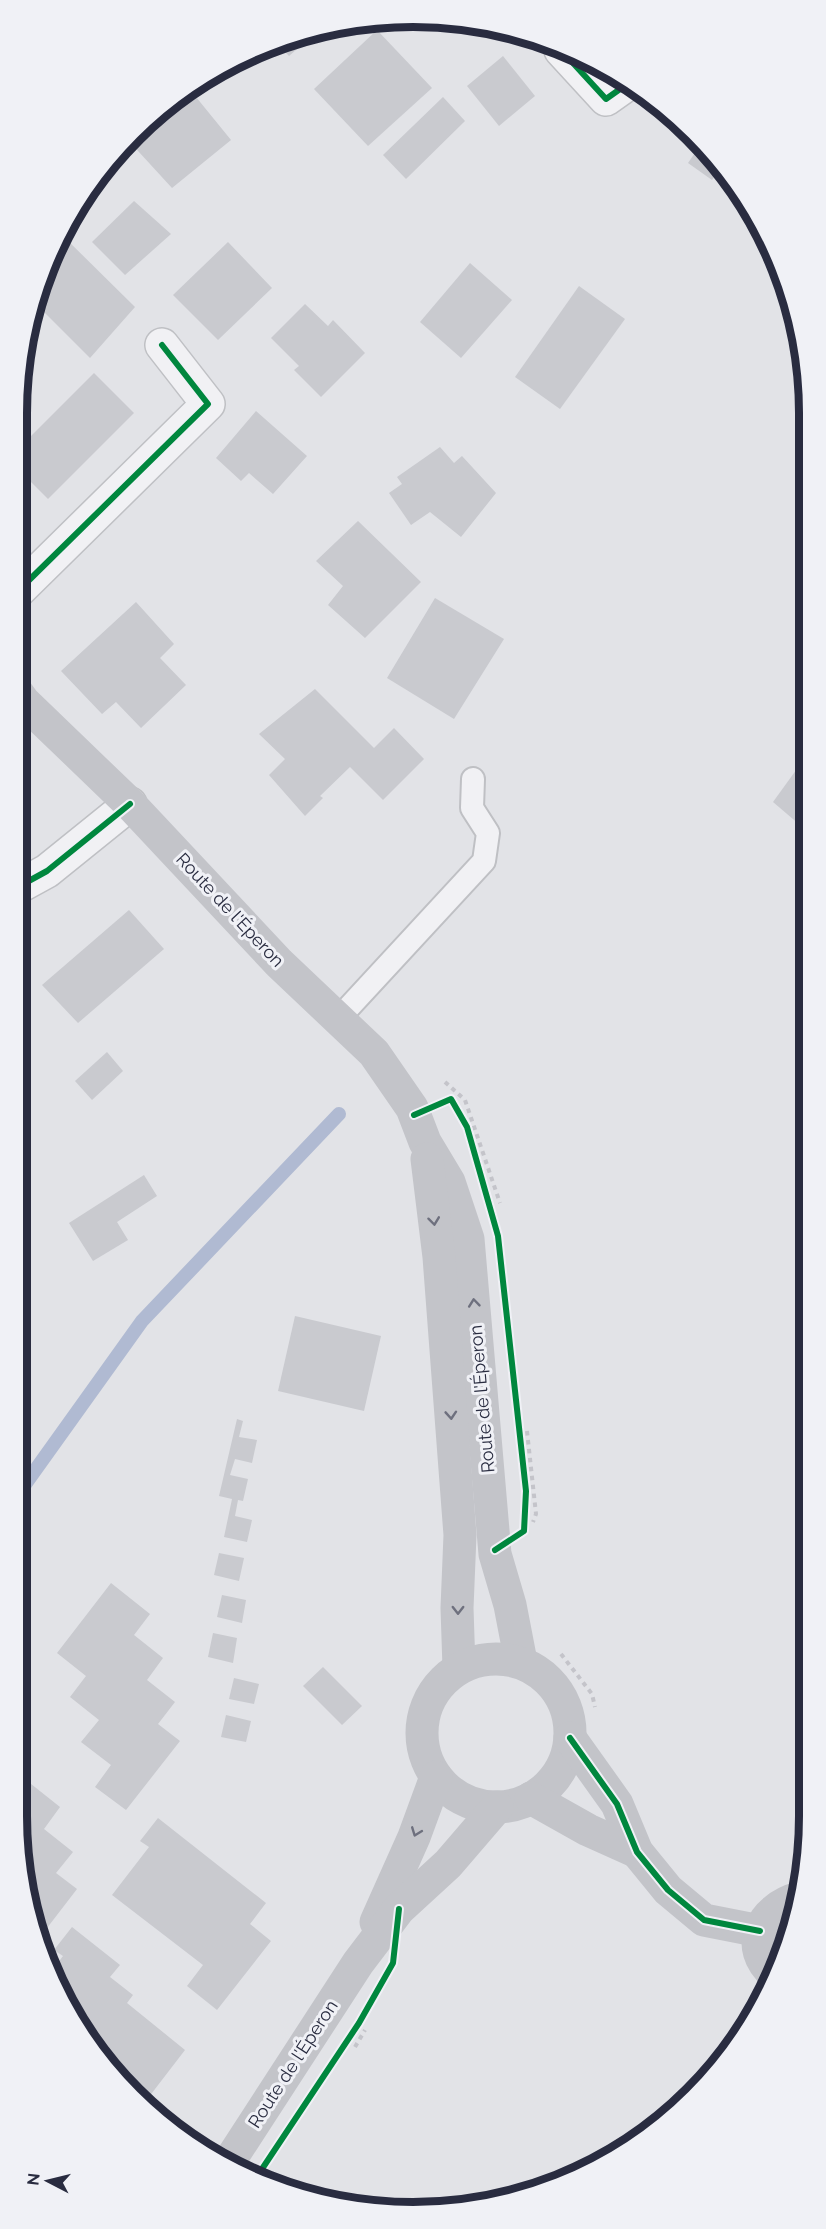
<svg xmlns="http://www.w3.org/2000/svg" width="826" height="2229" font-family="Raleway,sans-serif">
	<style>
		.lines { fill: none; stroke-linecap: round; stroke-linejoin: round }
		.stream { stroke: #b0bad2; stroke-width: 14 }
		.building { fill: #c9cacf }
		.lane-casing { stroke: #bfc0c4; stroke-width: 26 }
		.street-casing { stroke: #bfc0c4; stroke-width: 36 }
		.path { stroke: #c4c4ca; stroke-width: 4; stroke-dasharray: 4.5 4.5; stroke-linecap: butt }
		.lane { stroke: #f1f1f4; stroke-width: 22 }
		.street { stroke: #f1f1f4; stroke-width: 33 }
		.secondary { stroke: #c3c4c9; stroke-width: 33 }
		.cycleway-casing { stroke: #f0f1f6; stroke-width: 10 }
		.cycleway { stroke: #00873e; stroke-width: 6 }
		.oneway { stroke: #6e707e }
		.labels { text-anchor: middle; stroke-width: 6; stroke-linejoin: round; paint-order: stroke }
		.street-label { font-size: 18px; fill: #292c40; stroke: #f0f1f6 }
		.rim { fill: none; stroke: #292c40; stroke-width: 8 }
	</style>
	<rect width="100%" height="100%" fill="#e2e3e7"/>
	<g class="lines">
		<path class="stream" d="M16,1497L142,1321L339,1114"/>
	</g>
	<g class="building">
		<path d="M319,30L289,56L276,42L286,37Z"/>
		<path d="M377,30L432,88L368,146L314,89Z"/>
		<path d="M503,56L535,96L499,126L467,86Z"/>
		<path d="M185,91L192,99L196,97L231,140L172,188L128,140L152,115Z"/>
		<path d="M443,97L465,121L406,179L383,155Z"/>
		<path d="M669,115L711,152L721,167L712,180L688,163L699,147L664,123Z"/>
		<path d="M134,201L171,234L125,275L92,242Z"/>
		<path d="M60,233L135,307L90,358L33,301Z"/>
		<path d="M228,242L272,288L218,340L173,295Z"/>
		<path d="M470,263L512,300L461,358L420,322Z"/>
		<path d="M579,286L625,319L560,409L515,377Z"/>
		<path d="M305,304L328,326L333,320L365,353L321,397L294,370L299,366L271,338Z"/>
		<path d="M94,373L134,413L48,499L16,467V451Z"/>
		<path d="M256,411L307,456L273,494L249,473L241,481L216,458Z"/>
		<path d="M440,447L454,463L462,456L496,493L461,537L430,512L411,525L389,493L402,484L397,477Z"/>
		<path d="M358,521L421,582L365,638L328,605L343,586L316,561Z"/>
		<path d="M435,598L504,639L454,719L387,678Z"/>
		<path d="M136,602L174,644L160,658L186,685L141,728L116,702L102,714L61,671Z"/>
		<path d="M315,689L374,748L394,728L424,759L383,800L350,767L320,796L323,798L305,816L269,775L285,759L259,734Z"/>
		<path d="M807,755V831L773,802Z"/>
		<path d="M129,910L164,949L78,1023L42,985Z"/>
		<path d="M107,1052L123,1071L92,1100L75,1081Z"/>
		<path d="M144,1175L157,1196L117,1222L128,1240L93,1261L69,1223Z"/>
		<path d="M295,1316L381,1336L364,1411L278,1391Z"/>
		<path d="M237,1419L243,1421L239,1437L257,1440L252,1463L235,1459L230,1475L248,1479L243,1501L238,1500L235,1516L252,1520L247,1542L224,1537L232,1499L219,1496Z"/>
		<path d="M219,1553L244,1558L239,1581L214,1575Z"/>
		<path d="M111,1583L150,1614L134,1635L163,1658L147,1680L175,1702L158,1724L180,1741L126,1810L95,1787L111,1765L81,1742L99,1720L70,1697L86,1676L57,1653Z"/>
		<path d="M222,1595L246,1600L242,1623L217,1617Z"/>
		<path d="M213,1633L237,1638L233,1663L208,1657Z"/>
		<path d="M323,1667L362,1706L342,1725L303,1686Z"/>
		<path d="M234,1678L259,1684L254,1704L229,1699Z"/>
		<path d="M226,1715L251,1721L246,1742L221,1737Z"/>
		<path d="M21,1776L60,1807L44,1829L73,1852L56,1873L77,1889L37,1941L16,1816V1782Z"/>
		<path d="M158,1818L266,1903L250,1924L271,1941L217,2010L187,1986L203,1965L112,1895L149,1847L140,1841Z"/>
		<path d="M72,1927L120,1965L110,1977L133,1995L127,2003L185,2050L145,2102L115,2077L69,2014L51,1972L63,1956L54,1950Z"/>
	</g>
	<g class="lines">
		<defs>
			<path id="lane" d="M338,1019L484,861L488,833L472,808L473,779"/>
			<g id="street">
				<path d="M561,50L606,99L630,82"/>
				<path d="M16,593L208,404L162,345"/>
				<path d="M16,888L47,871L130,804"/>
			</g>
		</defs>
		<use href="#lane" class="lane-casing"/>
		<use href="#street" class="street-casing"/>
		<g class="path">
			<path d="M16,641L24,653"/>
			<path d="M445,1082L465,1100L500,1203"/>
			<path d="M527,1431L536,1514L533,1522"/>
			<path d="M561,1654L592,1694L595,1707"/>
			<path d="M355,2047L365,2030"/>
		</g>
		<use href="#lane" class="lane"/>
		<use href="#street" class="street"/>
		<g class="secondary">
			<path d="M16,691L24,702L130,804L279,963L374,1053L412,1108L425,1142L449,1182L468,1239L495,1554L510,1605L521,1662"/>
			<path d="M427,1159L439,1257L460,1535L457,1608L459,1668"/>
			<circle cx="496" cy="1733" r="74"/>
			<path d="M570,1738L617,1804L637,1852L668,1890L704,1920L760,1931"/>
			<path d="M531,1798L588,1830L637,1852"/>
			<path d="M376,1922L414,1837L436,1777"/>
			<path d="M775,1975C742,1947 761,1908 799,1898"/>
			<path d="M227,2165L358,1963L399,1909L448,1864L497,1807"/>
		</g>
		<defs>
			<g id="cycleway">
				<path d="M561,50L606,99L630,82"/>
				<path d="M16,593L208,404L162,345"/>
				<path d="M16,888L47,871L130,804"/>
				<path d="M414,1115L451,1099L467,1127L498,1236L526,1491L524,1531L495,1550"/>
				<path d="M570,1738L617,1804L637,1852L668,1890L704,1920L760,1931"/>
				<path d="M256,2178L359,2023L393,1963L399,1909"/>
			</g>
		</defs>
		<use href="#cycleway" class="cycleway-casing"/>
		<use href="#cycleway" class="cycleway"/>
	</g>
	<defs><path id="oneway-chevron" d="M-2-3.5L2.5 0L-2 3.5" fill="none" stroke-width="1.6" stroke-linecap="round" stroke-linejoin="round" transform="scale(1.5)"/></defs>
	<g class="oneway">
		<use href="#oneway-chevron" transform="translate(434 1221) rotate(83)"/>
		<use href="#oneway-chevron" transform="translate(474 1303) rotate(-96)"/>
		<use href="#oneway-chevron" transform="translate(451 1415) rotate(86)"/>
		<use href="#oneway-chevron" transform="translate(458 1610) rotate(90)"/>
		<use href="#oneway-chevron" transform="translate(416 1832) rotate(111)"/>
	</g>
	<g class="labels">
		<g class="street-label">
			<text transform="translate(230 910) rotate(47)" y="6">Route de l'Éperon</text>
			<text transform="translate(482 1399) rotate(-95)" y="6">Route de l'Éperon</text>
			<text transform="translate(293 2064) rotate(-57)" y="6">Route de l'Éperon</text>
		</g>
	</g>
	<path d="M0 0H826V2229H0ZM413 27H413A386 386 0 0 1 799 413V1816A386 386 0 0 1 413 2202H413A386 386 0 0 1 27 1816V413A386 386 0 0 1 413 27Z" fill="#f0f1f6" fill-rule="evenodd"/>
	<path class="rim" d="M413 27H413A386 386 0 0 1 799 413V1816A386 386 0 0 1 413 2202H413A386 386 0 0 1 27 1816V413A386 386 0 0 1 413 27Z"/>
	<g transform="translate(48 2181) rotate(277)" stroke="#f0f1f6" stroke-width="4.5" paint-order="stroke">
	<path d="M0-4.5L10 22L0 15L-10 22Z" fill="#292c40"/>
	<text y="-9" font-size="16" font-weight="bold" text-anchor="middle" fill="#292c40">N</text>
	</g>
</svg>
